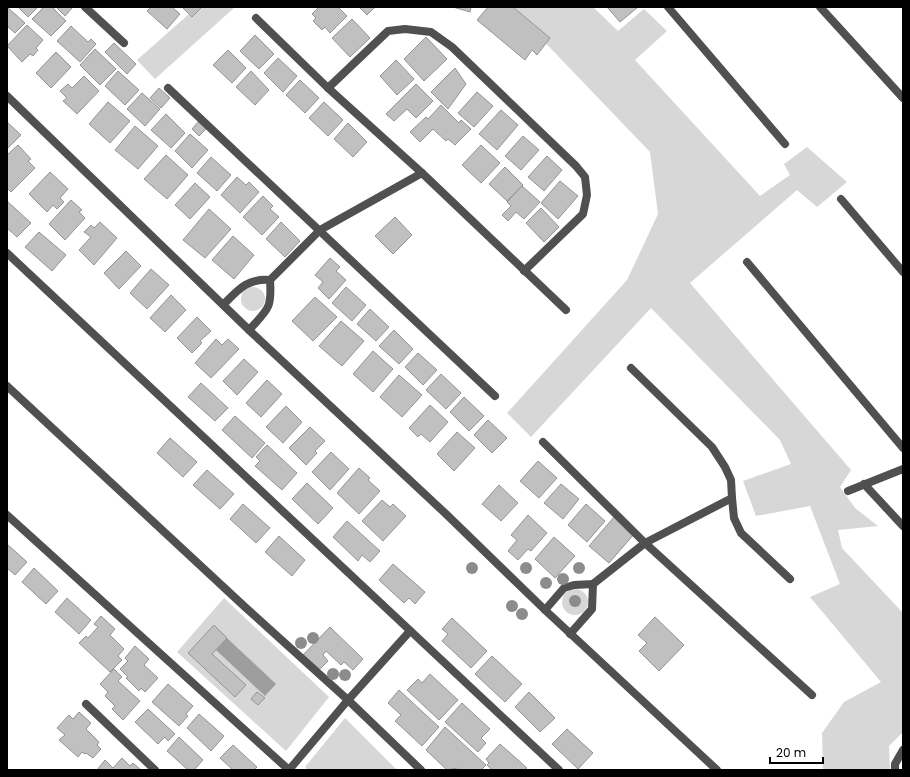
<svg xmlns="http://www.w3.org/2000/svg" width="910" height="777" font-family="Poppins,sans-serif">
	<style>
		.green { fill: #d7d7d7 }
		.water { fill: #9e9e9e }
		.building { fill: #c0c0c0; stroke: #949494 }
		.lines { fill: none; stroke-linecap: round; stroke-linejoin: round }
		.street { stroke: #505050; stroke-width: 8 }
		.tree { fill: #8c8c8c }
	</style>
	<rect width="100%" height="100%" fill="#fff"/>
	<g class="green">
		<path d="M197,7H235L155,79L137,60Z"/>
		<path d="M511,7H593L618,31L644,9L667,31L635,60L760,196L790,175L784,164L807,147L847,182L817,207L797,190L690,283L851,470L840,487L855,508L878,526L838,530L842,548L903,613V732L889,746L890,770H823L822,733L844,702L881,682L810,597L840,584L810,506L756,516L743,481L791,464L780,440L651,308L531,437L507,413L627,280L658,214L650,152Z"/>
		<circle cx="253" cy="299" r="12"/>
		<circle cx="575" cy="602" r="13"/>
		<path d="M224,598L329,697L286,751L177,652Z"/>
		<path d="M345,718L397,770H308L305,767Z"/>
	</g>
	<path class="water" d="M227,638L276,684L265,696L216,650Z"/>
	<g class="building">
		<path d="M7,7L25,23L15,33L7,26Z"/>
		<path d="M18,7H38L28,17Z"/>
		<path d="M44,7H52L66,21L51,36L32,19Z"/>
		<path d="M56,7H73L65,16Z"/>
		<path d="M151,7H172L180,14L167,29L147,11Z"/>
		<path d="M182,7H202L192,17Z"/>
		<path d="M319,7H338L347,16L330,33L325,27L322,30L313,21L316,18L312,14Z"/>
		<path d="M359,7H375L367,15Z"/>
		<path d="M453,7H471L470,12Z"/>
		<path d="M488,7H513L550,38L537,55L532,50L525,60L477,20Z"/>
		<path d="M607,7H638L620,22Z"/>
		<path d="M352,19L370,38L350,57L332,38Z"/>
		<path d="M27,25L43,40L36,48L38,50L33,56L30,54L22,62L7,46Z"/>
		<path d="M71,26L88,42L91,39L96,44L80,62L57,41Z"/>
		<path d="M255,35L274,54L259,69L240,51Z"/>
		<path d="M426,37L447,59L424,81L404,59Z"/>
		<path d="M114,43L136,64L127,74L105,52Z"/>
		<path d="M95,49L116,69L100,85L80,65Z"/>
		<path d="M228,50L246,68L232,83L213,65Z"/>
		<path d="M56,52L71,67L51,88L36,73Z"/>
		<path d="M278,58L297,76L283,92L264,73Z"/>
		<path d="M396,60L414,79L397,95L380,76Z"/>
		<path d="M455,68L466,84L448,109L431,92Z"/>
		<path d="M118,71L139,90L125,105L105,86Z"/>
		<path d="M251,71L269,90L255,105L236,87Z"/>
		<path d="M84,76L99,91L77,114L63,101L67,98L60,91L68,84L72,88Z"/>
		<path d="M300,80L319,98L305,113L286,95Z"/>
		<path d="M416,84L433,101L416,118L407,109L394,121L386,114Z"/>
		<path d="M159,88L170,98L161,108L150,98Z"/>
		<path d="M477,92L493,106L474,127L458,113Z"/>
		<path d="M142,93L160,109L145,126L127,109Z"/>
		<path d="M108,102L130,121L110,143L89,124Z"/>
		<path d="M324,102L343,120L328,136L309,118Z"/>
		<path d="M441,105L459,123L461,120L471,129L455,145L448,139L446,141L433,129L420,142L410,132L426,117L428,119Z"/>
		<path d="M501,110L518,125L497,150L479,134Z"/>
		<path d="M166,114L185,133L171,148L151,130Z"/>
		<path d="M199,121L207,128L199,136L192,129Z"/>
		<path d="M7,122L21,135L7,149Z"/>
		<path d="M348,123L367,142L353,157L334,139Z"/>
		<path d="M135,126L158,146L138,169L115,150Z"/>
		<path d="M190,134L208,150L192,168L175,151Z"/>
		<path d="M523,136L539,150L521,170L505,156Z"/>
		<path d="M18,145L31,159L28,161L35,168L11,192L7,188V155Z"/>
		<path d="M481,145L500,163L481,183L462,165Z"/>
		<path d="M166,155L188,175L167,199L144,179Z"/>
		<path d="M547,156L562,170L544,191L528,177Z"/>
		<path d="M211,157L231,175L217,191L197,173Z"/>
		<path d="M505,167L523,185L507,201L489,184Z"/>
		<path d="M50,172L68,189L60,198L64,202L57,209L53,205L47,212L29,194Z"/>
		<path d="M237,177L246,185L249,182L259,192L240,213L221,195Z"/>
		<path d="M560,181L578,196L558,219L541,203Z"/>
		<path d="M195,183L210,197L190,219L175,205Z"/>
		<path d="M522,186L540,202L524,219L516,212L508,221L502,215L511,206L507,202Z"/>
		<path d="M263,196L273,206L270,209L279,217L262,235L243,217Z"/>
		<path d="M71,200L82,210L79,212L85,218L65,240L49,224Z"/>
		<path d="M7,201L31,223L17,237L7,228Z"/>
		<path d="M541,208L559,227L544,242L526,223Z"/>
		<path d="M209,209L231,229L205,258L183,240Z"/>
		<path d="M395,217L412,235L393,254L375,236Z"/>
		<path d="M100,222L117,238L94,265L79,250L91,237L84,232L91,225L94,228Z"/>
		<path d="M281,222L300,241L285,257L266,239Z"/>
		<path d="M39,232L66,255L52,271L25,247Z"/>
		<path d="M233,236L254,255L234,279L212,260Z"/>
		<path d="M126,251L141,266L119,289L104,273Z"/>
		<path d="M330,258L340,267L336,271L346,280L329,299L318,288L323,282L315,275Z"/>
		<path d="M151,269L169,285L147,309L130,293Z"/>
		<path d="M346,287L366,305L352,321L332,303Z"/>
		<path d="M171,295L186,310L165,332L150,318Z"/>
		<path d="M315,297L337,317L313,341L292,321Z"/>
		<path d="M370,309L389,327L376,341L357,324Z"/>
		<path d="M197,317L211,331L200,341L202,343L192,353L177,338Z"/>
		<path d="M341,321L364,341L342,366L319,346Z"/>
		<path d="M394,330L413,349L399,364L379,346Z"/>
		<path d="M216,339L222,345L228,339L239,349L211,378L195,363Z"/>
		<path d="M373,351L393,369L373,392L353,374Z"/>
		<path d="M418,353L437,370L423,385L405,367Z"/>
		<path d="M244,359L258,372L237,395L223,381Z"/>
		<path d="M441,374L461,393L446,409L426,390Z"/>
		<path d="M399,375L422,395L402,417L380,397Z"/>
		<path d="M267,380L282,394L261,417L246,403Z"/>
		<path d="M201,383L228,408L215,421L188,397Z"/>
		<path d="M464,397L484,416L469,431L450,412Z"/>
		<path d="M430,405L448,422L430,442L421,434L418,437L409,428Z"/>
		<path d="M286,406L302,422L283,443L266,427Z"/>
		<path d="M235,416L265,443L252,458L222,430Z"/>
		<path d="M488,420L507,438L492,453L474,435Z"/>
		<path d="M310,427L325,441L315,451L317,453L306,465L289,448Z"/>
		<path d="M457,432L475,448L454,471L437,454Z"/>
		<path d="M170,438L197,462L183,477L157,453Z"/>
		<path d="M267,445L297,473L282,490L255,466L260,461L256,457Z"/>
		<path d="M331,452L349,469L330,490L312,472Z"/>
		<path d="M538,461L557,478L539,498L520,481Z"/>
		<path d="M359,468L370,478L368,480L380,491L359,514L337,493Z"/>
		<path d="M207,470L234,494L220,509L193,485Z"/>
		<path d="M307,483L333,508L318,524L292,499Z"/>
		<path d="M561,484L579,499L563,519L544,503Z"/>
		<path d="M499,485L518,503L501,521L482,504Z"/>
		<path d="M382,500L390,507L393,504L406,516L383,541L362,521Z"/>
		<path d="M243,504L270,528L256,543L230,519Z"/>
		<path d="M586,504L605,521L587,542L568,525Z"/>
		<path d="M528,515L547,533L531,551L528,549L518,560L508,551L517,540L511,535Z"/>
		<path d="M615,516L635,533L609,563L589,546Z"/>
		<path d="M347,521L380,551L370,562L362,555L358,561L333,537Z"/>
		<path d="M279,536L305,560L292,576L265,552Z"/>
		<path d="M554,537L575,556L555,578L535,559Z"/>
		<path d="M7,544L27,562L15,575L7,568Z"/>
		<path d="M393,564L425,592L415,604L409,598L404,603L379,580Z"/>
		<path d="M34,568L58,591L46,604L22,582Z"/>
		<path d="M67,598L91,620L79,634L55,612Z"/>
		<path d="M101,616L115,629L110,635L124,649L118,656L122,660L110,672L79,643L86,636L88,638L98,627L94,624Z"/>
		<path d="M655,617L684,645L659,671L639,651L647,643L638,635Z"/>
		<path d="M452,618L487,651L471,668L442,641L448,634L442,629Z"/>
		<path d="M214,625L227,638L212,654L246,685L235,697L188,653Z"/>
		<path d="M330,627L363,659L353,670L344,662L341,665L326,651L323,655L328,661L319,670L303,655Z"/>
		<path d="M135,646L149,659L144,665L158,678L145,692L141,688L139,691L126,678L128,677L120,669L128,661L125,658Z"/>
		<path d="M492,656L522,684L505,702L475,674Z"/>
		<path d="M114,669L122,677L118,681L140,701L123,720L112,709L115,706L105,696L108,692L100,684Z"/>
		<path d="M430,674L458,700L439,720L407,690L418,679L422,683Z"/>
		<path d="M168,684L193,706L186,714L188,716L179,726L152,702Z"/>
		<path d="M399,690L439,727L422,746L395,721L401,715L388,703Z"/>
		<path d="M257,692L265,698L258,705L251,699Z"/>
		<path d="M529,692L555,718L540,732L515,707Z"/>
		<path d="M462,703L490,729L481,738L486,743L478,752L445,722Z"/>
		<path d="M148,709L175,734L168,741L165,737L158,744L135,722Z"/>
		<path d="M79,712L91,723L86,729L99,742L97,745L101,749L93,758L86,753L85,754L82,752L78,757L59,740L65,735L57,728L69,715L73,719Z"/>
		<path d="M199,714L224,736L211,751L187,728Z"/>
		<path d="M445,727L486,765L481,770H459L457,768L447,770L426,750Z"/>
		<path d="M567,729L593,753L578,769L552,744Z"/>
		<path d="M179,737L203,760L194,770H188L167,751Z"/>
		<path d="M500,744L527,768L525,770H492L487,765L489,763L486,759Z"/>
		<path d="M233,745L257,767L254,770H233L220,758Z"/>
		<path d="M122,758L130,766L133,763L141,770H97L105,760L113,768Z"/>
	</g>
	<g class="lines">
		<g class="street">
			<path d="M85,7L124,43"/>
			<path d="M668,7L785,144"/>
			<path d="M820,7L903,98"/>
			<path d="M256,18L328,88L422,173L566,310"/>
			<path d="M168,88L495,396"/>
			<path d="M328,88L388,31L405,29L431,32L452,47L576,166L585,177L587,195L583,214L524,271"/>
			<path d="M7,96L249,330L446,514L545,610L717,770"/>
			<path d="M841,199L903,272"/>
			<path d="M7,253L559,770"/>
			<path d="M747,262L903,448"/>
			<path d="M224,304C238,290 247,278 270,280L320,230L422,173"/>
			<path d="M249,330C268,309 272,309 270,280"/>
			<path d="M7,386L245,607L348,700L421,770"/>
			<path d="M543,442L645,543L812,695"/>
			<path d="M864,484L903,526"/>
			<path d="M848,491L903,469"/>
			<path d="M732,498L734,518L741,533L790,579"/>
			<path d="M7,515L289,770L348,700L410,631"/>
			<path d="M545,610L564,588L574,585L593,584L645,543L732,498L731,480L725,467L712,447L631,368"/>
			<path d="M570,634L592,609L593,584"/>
			<path d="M86,704L155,770"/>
			<path d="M895,770V764L903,750"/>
		</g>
	</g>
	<g class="tree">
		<circle cx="472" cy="568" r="6"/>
		<circle cx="526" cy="568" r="6"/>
		<circle cx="579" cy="568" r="6"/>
		<circle cx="563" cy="579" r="6"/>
		<circle cx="546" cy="583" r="6"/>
		<circle cx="575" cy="601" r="6"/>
		<circle cx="512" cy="606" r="6"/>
		<circle cx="522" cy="614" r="6"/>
		<circle cx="313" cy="638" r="6"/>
		<circle cx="301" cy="643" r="6"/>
		<circle cx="333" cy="674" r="6"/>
		<circle cx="345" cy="675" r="6"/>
	</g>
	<rect width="910" height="777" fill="none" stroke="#000000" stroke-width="16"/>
	<path d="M770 757v6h53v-6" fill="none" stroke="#000000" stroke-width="2"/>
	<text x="776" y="757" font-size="12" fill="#000000" stroke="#ffffff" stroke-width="3" paint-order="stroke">20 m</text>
</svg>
